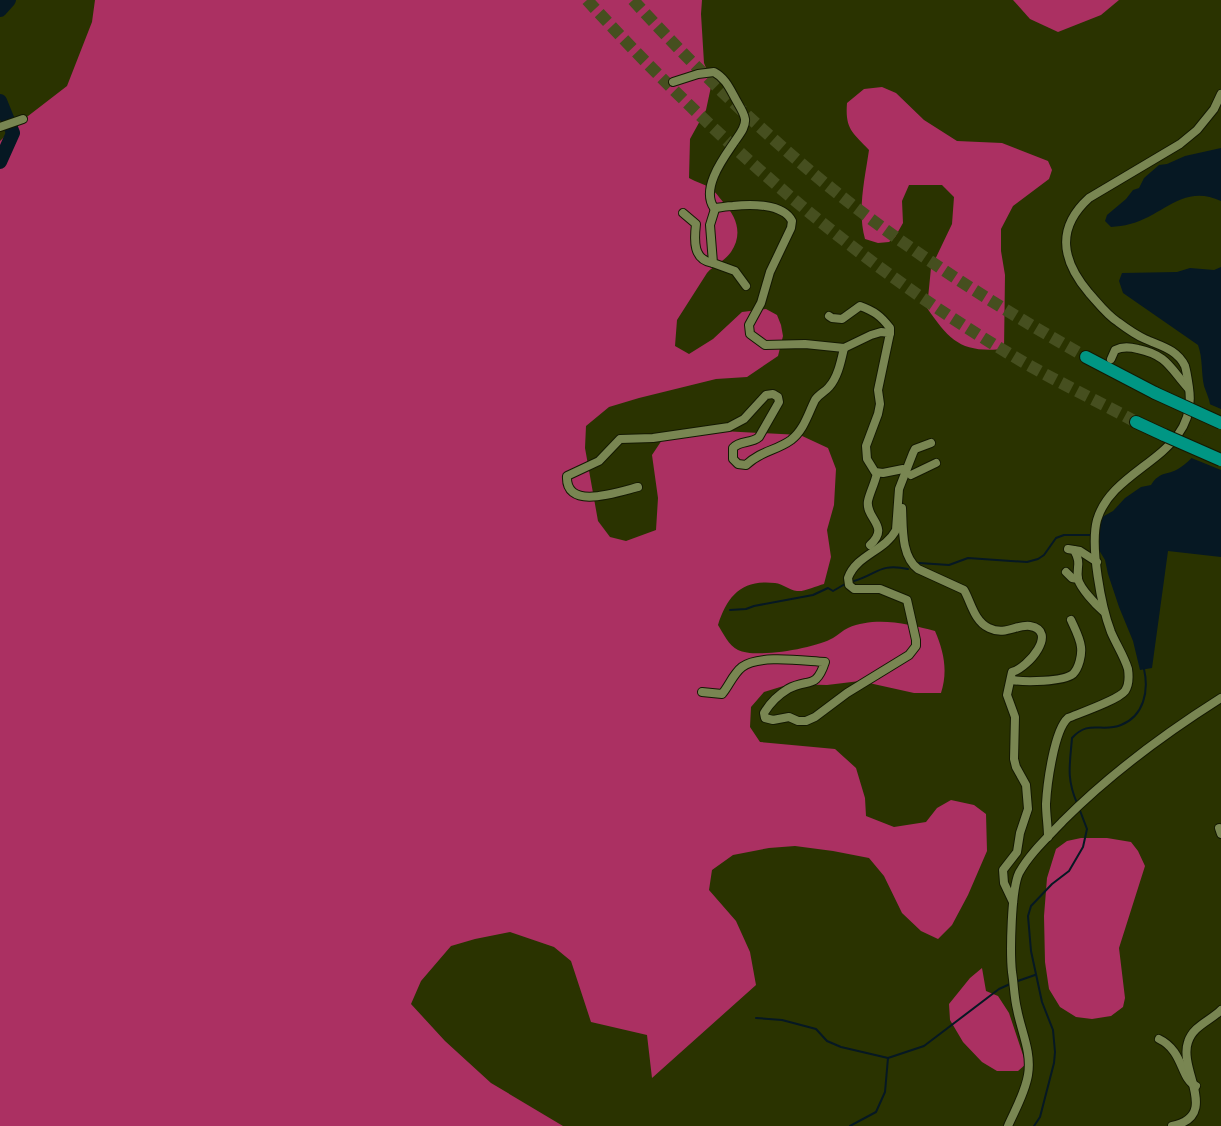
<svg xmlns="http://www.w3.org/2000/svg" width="1221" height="1126" font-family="Rubik,sans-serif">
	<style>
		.forest { fill: #ab3062 }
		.water { fill: #061823 }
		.pier { fill: #2a3300 }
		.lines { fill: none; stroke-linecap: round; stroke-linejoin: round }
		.stream { stroke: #061823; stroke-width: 2 }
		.river { stroke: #061823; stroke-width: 14 }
		.highway-tunnel { stroke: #464f1f; stroke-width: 12; stroke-dasharray: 12 6; stroke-linecap: butt }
		.minor-casing { stroke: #141902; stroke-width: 10 }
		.highway-casing { stroke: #141902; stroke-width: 14 }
		.minor { stroke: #798652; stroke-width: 8 }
		.highway { stroke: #009684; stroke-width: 12 }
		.highway-bridge-casing { stroke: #141902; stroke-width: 14; stroke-linecap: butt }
		.highway-bridge { stroke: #009684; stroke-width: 12 }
	</style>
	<rect width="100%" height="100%" fill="#2a3300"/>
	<g class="forest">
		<path d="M95,0H702L701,14L704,63L712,82L706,110L690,139L689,178C696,182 704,184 710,188C715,191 719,197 723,202C737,217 743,234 731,252C724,262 715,264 707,273L677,320L675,346L689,354L713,339L742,312L766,309L777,315L781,325L783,336L778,356L747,377L716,379L639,398L609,407L586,426L585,448L598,521L610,537L626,541L656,530L658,498L652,455L662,440L722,431L800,435L828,448L836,469L834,505L827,530L831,557L824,584C816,586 804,592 797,591C789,590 783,584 775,583C742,579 727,596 718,625C723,633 729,646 738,650C756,659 816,648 833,638C838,635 843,630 848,628C876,616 908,624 935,631C944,652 948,671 941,693H914L860,681L827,685L790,684L764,692L751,707L750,727L760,742L835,749L856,768L865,798L866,816L894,827L926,822L937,808L951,800L974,805L986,814L987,851L968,895L952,925L938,939L921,931L902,913L884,876L869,858L833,851L795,846L769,848L733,855L712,870L709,890L736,921L750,952L756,985L652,1078L647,1035L591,1022L571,961L554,947L510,932L475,939L451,946L421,981L411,1004L445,1041L491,1083L563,1126H0V141L19,123L67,86L92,22Z"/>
		<path d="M1013,0H1119L1101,15L1058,32L1030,19Z"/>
		<path d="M882,87L896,93L924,120L957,141L1002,143L1048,161L1052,170L1049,179L1013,206L1001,229V251L1005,275L1004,349C961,353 950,341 927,308L931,268L952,224L954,197L942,185H909L902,201L903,223L895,237L889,242L878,243L865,239C857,211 865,178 869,150C852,132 845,129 847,103L864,89Z"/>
		<path d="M1081,838H1107L1131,842L1138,851L1145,866L1119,948L1125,998L1123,1007L1111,1016L1092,1019L1076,1017L1060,1007L1049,989L1045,962L1044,916L1047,878L1056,849L1067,841Z"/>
		<path d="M982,968L986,991L998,996L1009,1013L1026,1064L1018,1071H997L982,1062L963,1042L950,1020L949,1004L970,978Z"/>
	</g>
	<g class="water">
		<path d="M1221,148V201C1183,183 1163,216 1130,224C1124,226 1117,226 1111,227L1105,221L1107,215L1126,199L1133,190L1139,188L1144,178L1159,165L1167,164L1185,156Z"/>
		<path d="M1221,267V557L1168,551L1152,668L1140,670L1133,641L1119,607L1108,574L1105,560L1091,537V528L1095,521L1113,511L1125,498L1141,487L1151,485C1160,470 1169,476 1181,467C1201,453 1215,428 1210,404C1209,398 1206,392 1204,386C1201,372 1203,359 1198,345L1123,293L1119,281L1122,273L1177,272L1190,268L1214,270Z"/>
	</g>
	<path class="pier" d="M1207,403L1221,409V470L1189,457L1194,452L1208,425Z"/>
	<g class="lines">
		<g class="stream">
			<path d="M919,563L949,565L968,558L1027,562L1038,559L1044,555L1056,538L1064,535H1091"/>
			<path d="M854,581C878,574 879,563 908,569"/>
			<path d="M730,610L746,609L754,606L813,595L828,588L833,591L845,584"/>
			<path d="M1077,803C1066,778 1070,764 1072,738C1089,719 1101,733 1121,725C1144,716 1149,691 1144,669"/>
			<path d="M1015,982L1035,975"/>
			<path d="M756,1018L782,1020L816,1029L827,1041L841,1047L888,1058L924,1046L999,989L1010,984"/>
			<path d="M850,1126L876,1112L885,1092L888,1058"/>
			<path d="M1034,1126L1040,1117L1054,1063L1055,1052L1053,1030L1042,1002L1031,951L1028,916L1031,906L1052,884L1069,871L1083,847L1087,829L1079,808"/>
		</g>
		<g class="river">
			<path d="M0,10L9,0"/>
			<path d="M0,101L13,133L0,162"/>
		</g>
		<g class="highway-tunnel">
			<path d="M587,0C711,135 850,259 1008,353C1049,378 1094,399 1136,422"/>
			<path d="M633,0C684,56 738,109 796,159C885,236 984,299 1086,357"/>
		</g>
		<defs>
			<g id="minor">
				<path d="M673,82L698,74L714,72C725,78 729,87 735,98C738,104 744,112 745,119C746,128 738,136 733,144C722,160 701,189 714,208C719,208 726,206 733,206C749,204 783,203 792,221L791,228L770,272L761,303L749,325L750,334L765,345L805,344L844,348L871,335L881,332L890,333L878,390L880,404L878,414L866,446L867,459L875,472L883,473L903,469L906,471"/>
				<path d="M0,127L23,119"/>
				<path d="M715,209L710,225L713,263L735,271L746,286"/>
				<path d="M683,213L696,224C694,241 693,260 713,263"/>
				<path d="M829,316L832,318L842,319L860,306C874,311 881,316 890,328V333"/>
				<path d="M1111,359L1115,350C1123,346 1130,347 1138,349C1167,355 1170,368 1188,388"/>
				<path d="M911,475L936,463"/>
				<path d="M638,487C618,492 565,511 567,476L599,461L620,439L653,438L729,427L744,419L766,395L773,394L778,397L779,402L759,437C751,444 740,440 733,448V459L738,464L746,465C762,450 776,451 791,440C804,430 808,414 815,400C819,394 825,392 829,387C838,377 841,361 844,348"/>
				<path d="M902,508C903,528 901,556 918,569L964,590C971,602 974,621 989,628C1005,636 1017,624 1030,626C1059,631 1028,668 1012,672L1007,695L1015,717L1014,759L1016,767L1026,785L1028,809L1020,833L1017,852L1003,870L1004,883L1013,902"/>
				<path d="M870,545C891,526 865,519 868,501C870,492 875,483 877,473"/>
				<path d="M1068,549L1074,550C1082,564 1076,566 1078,579C1080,588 1096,605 1103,611"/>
				<path d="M1074,550L1080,551L1097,562"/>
				<path d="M1066,572L1072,578L1078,579"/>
				<path d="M1012,680C1025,682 1063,682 1073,674C1079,668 1082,655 1081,647C1080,638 1075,629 1071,620"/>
				<path d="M702,692L722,694C729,686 733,674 742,667C759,654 804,661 825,662C816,690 808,678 788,689C778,695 770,703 764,713L765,718L773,720L789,717L798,721H806L815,717L847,693L909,655L916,646V640L907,600L880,589H854L849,585L848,578C856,555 885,551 896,530L899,489L913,453L915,449L931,443"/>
				<path d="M1219,828L1221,834"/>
				<path d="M1048,837C1048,826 1046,815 1046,804C1047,785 1054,730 1068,718C1080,713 1118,700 1125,691C1129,685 1129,676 1128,669C1124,656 1116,644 1111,632C1101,606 1090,546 1097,520C1113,465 1199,457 1189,388C1188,381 1187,373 1185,366C1177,349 1160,346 1145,339C1136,335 1126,328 1118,322C1107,315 1098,303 1089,293C1062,261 1055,229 1089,198L1180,144L1197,130L1214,109L1221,94"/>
				<path d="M1159,1039C1184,1051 1180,1079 1196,1086"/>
				<path d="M1008,1126C1015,1110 1025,1093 1028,1075C1032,1052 1021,1031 1017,1009C1014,997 1014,984 1012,972C1010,953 1011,890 1019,873C1030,853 1048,837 1063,821C1111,773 1164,734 1221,698"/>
				<path d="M1172,1126C1221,1116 1178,1070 1188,1042C1193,1026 1210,1021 1221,1010"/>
			</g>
			<g id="highway">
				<path d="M1086,357L1155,393"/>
				<path d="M1136,422L1164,435"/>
			</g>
		</defs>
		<use href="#minor" class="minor-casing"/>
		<use href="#highway" class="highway-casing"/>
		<use href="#minor" class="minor"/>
		<use href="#highway" class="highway"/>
		<defs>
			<g id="highway-bridge">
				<path d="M1155,393L1221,423"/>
				<path d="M1164,435L1221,460"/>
			</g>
		</defs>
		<use href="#highway-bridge" class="highway-bridge-casing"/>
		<use href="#highway-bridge" class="highway-bridge"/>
	</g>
</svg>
